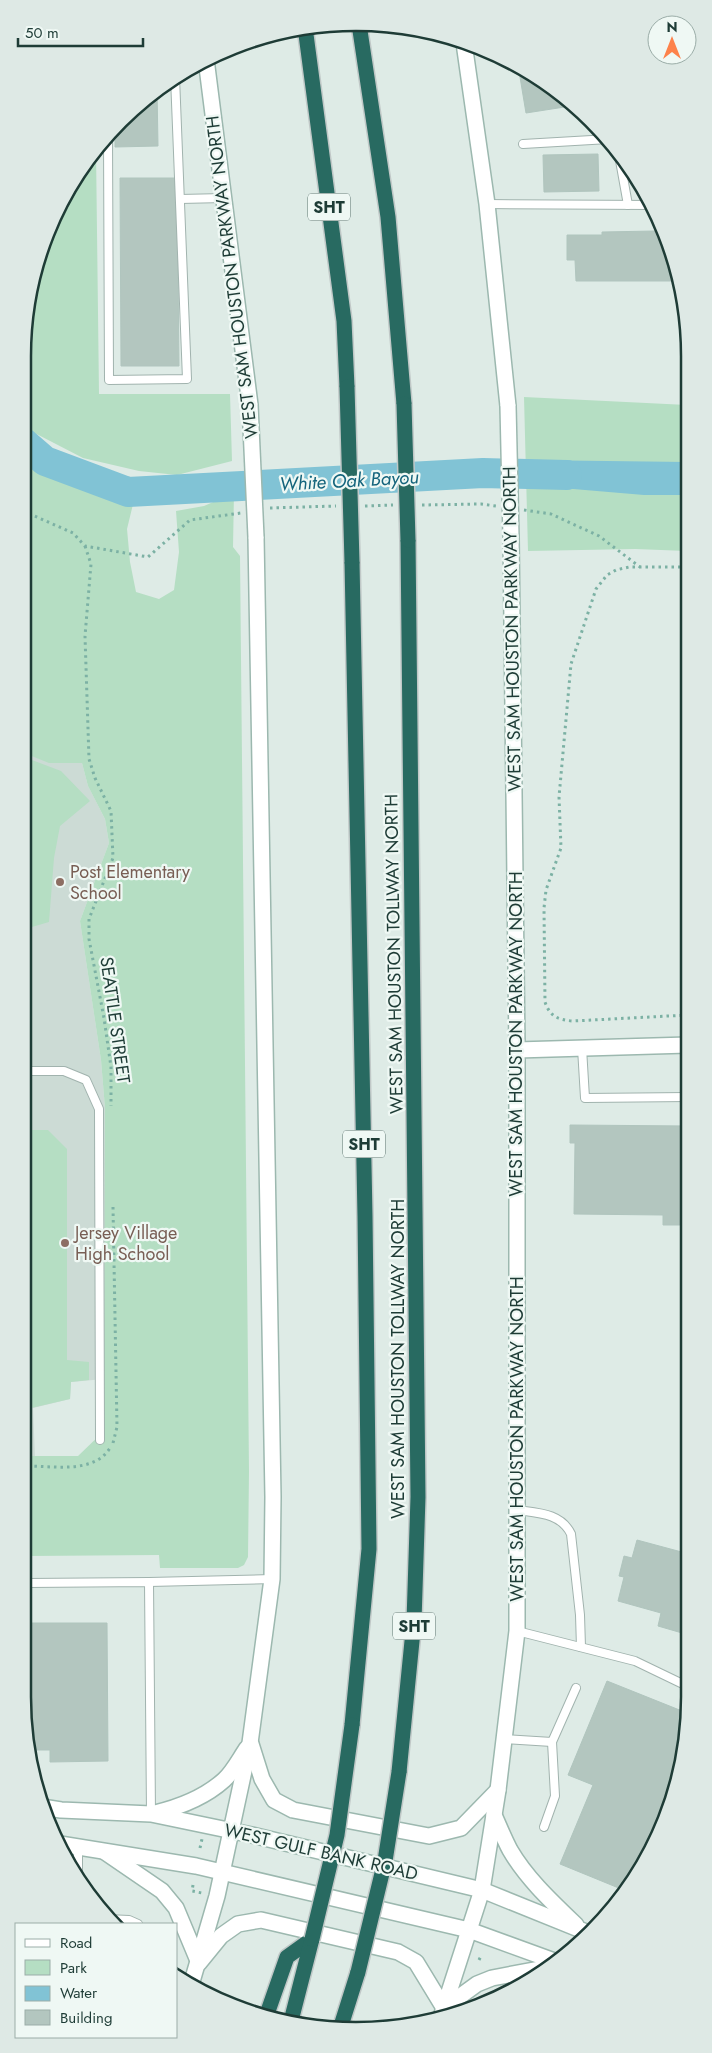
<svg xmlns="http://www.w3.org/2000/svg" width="712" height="2053" font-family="Jost,sans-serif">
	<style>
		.built { fill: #ccdbd5 }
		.green { fill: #b5dec3 }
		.water { fill: #81c3d5 }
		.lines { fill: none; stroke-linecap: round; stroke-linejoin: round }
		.river { stroke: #81c3d5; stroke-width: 30 }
		.building { fill: #b3c6bf; stroke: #b0c5be }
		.lane-casing { stroke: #a1b3ae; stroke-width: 10 }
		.secondary-casing { stroke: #9cb8af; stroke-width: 18 }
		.highway-casing { stroke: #c0c8c7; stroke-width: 18 }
		.path { stroke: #7cb1a4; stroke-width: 3; stroke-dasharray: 2.5 4; stroke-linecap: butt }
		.lane { stroke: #fff; stroke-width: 8 }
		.secondary { stroke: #fff; stroke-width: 15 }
		.highway { stroke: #286a61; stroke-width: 15 }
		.secondary-bridge-casing { stroke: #9cb8af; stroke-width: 18; stroke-linecap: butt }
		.highway-bridge-casing { stroke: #c0c8c7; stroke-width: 18; stroke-linecap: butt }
		.secondary-bridge { stroke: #fff; stroke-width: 15 }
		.highway-bridge { stroke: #286a61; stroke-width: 15 }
		.education-dot { fill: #8d6e63; stroke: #eff8f4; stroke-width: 2 }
		.labels { text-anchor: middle; stroke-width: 4.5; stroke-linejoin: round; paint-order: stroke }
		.shield { fill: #eff8f4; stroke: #5d746f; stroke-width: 1 }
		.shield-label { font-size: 16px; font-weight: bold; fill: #1e3c36 }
		.street-label { font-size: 18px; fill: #1e3c36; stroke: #eff8f4 }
		.education-label { font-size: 18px; fill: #785e54; stroke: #eff8f4; text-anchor: start }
		.water-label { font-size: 19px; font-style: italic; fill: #14647c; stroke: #eff8f4 }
		.rim { fill: none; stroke: #1e3c36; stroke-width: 2.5 }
	</style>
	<rect width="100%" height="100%" fill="#deebe6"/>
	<path class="built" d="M24,753L49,762L82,763L88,786L105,819L109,843L80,921L101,1060L105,1108L104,1379L71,1382L70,1399L33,1408L35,1457L27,1456Z"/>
	<g class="green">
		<path d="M94,150H96L99,394H230L232,461L177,475L139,471L83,458L23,427V356L34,270L57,209Z"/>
		<path d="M524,397L687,405V551L635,549L528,551Z"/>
		<path d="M23,456L47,471L135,496L127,529L130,562L136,592L159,599L174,590L179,552L176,511L204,506L234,493L233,547L240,556L249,1471L248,1557L244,1565L238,1568H160L159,1555L28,1556L27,1456H78L104,1431L105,1108L101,1060L80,921L109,843L105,819L88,786L82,763H49L24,753Z"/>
		<path d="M24,757L61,771L90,801L60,826L54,858L49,922L25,929Z"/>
		<path d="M26,1130H48L67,1149V1360L89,1362V1380L71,1382L70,1399L27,1409Z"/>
	</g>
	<path class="water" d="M526,460L687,462V495H644L526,485Z"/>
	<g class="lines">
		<path class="river" d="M23,442L45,461L128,492L483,473L567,475"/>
	</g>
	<g class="building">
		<path d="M518,65L523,67L571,106L526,113Z"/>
		<path d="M157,90L158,146L115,147V128L136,105Z"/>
		<path d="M598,154L599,191L544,192L543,155Z"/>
		<path d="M120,178H177L179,366H121Z"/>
		<path d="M655,231V234H663L677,281H576L575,260H567V235H602V232Z"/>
		<path d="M570,1125L688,1126L689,1225H663V1215L574,1214L575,1143H570Z"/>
		<path d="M637,1540L689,1554V1635L658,1626L661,1613L618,1601L624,1577L619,1576L624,1556L632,1558Z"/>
		<path d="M28,1623H107L108,1761L50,1762V1750H29Z"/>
		<path d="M607,1681L687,1713L678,1783L633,1883L626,1891L560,1864L593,1785L568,1775Z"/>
	</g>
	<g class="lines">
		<defs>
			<g id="lane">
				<path d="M108,136L109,380L187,379L175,77"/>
				<path d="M523,144L609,139"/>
				<path d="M619,155L628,205"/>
				<path d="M180,199L224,198"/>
				<path d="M487,204L652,205"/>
				<path d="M582,1048L585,1098L688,1097"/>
				<path d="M26,1071H64L86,1080L99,1109L100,1440"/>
				<path d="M517,1510C538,1513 561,1513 571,1534L580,1615L581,1647"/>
				<path d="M149,1582L272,1579"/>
				<path d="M28,1583L149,1582L151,1814"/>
				<path d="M517,1631L635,1661L689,1687"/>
				<path d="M504,1739L552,1742L576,1688"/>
				<path d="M544,1827L555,1796L552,1742"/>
				<path d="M78,1846V1873"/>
				<path d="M107,1919L129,1920L138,1924"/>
			</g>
			<g id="secondary">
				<path d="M464,43L487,204L508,406"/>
				<path d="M206,59L250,405"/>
				<path d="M517,1050L688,1045"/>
				<path d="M251,1744L262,1779L274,1800L293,1810L429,1836L461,1828L498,1790"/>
				<path d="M42,1807L61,1810L151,1814L252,1835L482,1890L591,1934"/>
				<path d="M155,1813C180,1807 204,1798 224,1780C233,1772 240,1758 247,1748"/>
				<path d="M494,1815C499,1826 504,1839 510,1850C527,1879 552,1902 576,1925"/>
				<path d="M60,1844L196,1866L469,1930L557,1962"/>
				<path d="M105,1852L162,1891L176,1908L199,1963L221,1936L238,1924L261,1920L398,1952L416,1962L444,2008"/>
				<path d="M191,1985L217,1896L250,1743L272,1579L273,1497L256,537"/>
				<path d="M444,2008L477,1984L492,1978L550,1967"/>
				<path d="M440,2020L482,1890L498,1790L517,1631V1050L511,537"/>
			</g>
			<g id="highway">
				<path d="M359,24L388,217L404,404"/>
				<path d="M305,27L344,321L347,387"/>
				<path d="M352,562L365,1216L369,1549L352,1725"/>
				<path d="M399,1772L414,1621L418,1497L408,540"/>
				<path d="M267,2014L287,1957L312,1939"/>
				<path d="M291,2021L312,1939"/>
				<path d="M340,2029L358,1972"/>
			</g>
		</defs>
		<use href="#lane" class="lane-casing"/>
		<use href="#secondary" class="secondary-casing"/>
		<use href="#highway" class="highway-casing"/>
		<g class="path">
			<path d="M422,505L481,504L496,506"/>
			<path d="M365,506L393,505"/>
			<path d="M270,508L336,506"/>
			<path d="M524,510L551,514L599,536L640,567"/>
			<path d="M23,511L73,533L85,546L148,557L190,520L241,513"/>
			<path d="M85,546L91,564L85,636L89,759L95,778L111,811L113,858L89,919V939L104,1018L111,1067V1106"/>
			<path d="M687,567H629L616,570L607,575L596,589L571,664L559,797L561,848L546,890L544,908L545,1002C550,1017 559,1020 573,1021L688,1015"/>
			<path d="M113,1443L117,1427L113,1207"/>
			<path d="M28,1466C53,1466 94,1474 110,1448"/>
			<path d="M200,1848L202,1839"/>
			<path d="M193,1885L192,1891L202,1893"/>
			<path d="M479,1960L481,1956"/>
		</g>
		<use href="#lane" class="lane"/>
		<use href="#secondary" class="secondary"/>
		<use href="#highway" class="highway"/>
		<defs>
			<g id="secondary-bridge">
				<path d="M250,405L256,537"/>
				<path d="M508,406L511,537"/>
			</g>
			<g id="highway-bridge">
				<path d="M347,387L352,562"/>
				<path d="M404,404L408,540"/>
				<path d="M312,1939L337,1835L352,1725"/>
				<path d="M358,1972L385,1861L399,1772"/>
			</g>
		</defs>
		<use href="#secondary-bridge" class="secondary-bridge-casing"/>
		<use href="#highway-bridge" class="highway-bridge-casing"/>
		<use href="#secondary-bridge" class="secondary-bridge"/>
		<use href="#highway-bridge" class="highway-bridge"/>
	</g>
	<g class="education-dot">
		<circle cx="60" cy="882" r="5"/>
		<circle cx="65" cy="1243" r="5"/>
	</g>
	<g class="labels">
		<g class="shield">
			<rect x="308" y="193.5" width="42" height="27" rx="4"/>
			<rect x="343" y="1130.5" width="42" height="27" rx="4"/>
			<rect x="393" y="1612.5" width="42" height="27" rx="4"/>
		</g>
		<g class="shield-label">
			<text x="329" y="213">SHT</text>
			<text x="364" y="1150">SHT</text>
			<text x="414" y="1632">SHT</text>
		</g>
		<g class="street-label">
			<text transform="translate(232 277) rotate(-97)" y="6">WEST SAM HOUSTON PARKWAY NORTH</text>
			<text transform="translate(512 629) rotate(-91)" y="6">WEST SAM HOUSTON PARKWAY NORTH</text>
			<text transform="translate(394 954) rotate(-91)" y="6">WEST SAM HOUSTON TOLLWAY NORTH</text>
			<text transform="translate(115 1020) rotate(82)" y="6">SEATTLE STREET</text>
			<text transform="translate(516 1034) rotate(-90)" y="6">WEST SAM HOUSTON PARKWAY NORTH</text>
			<text transform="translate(398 1359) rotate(-90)" y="6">WEST SAM HOUSTON TOLLWAY NORTH</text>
			<text transform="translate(517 1439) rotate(-90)" y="6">WEST SAM HOUSTON PARKWAY NORTH</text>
			<text transform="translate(321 1852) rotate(13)" y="6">WEST GULF BANK ROAD</text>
		</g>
		<g class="education-label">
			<text x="70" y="878">Post Elementary<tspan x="70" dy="21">School</tspan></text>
			<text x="75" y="1239">Jersey Village<tspan x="75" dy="21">High School</tspan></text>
		</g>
		<g class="water-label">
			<text transform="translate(349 480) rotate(-3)" y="7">White Oak Bayou</text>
		</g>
	</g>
	<path d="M0 0H712V2053H0ZM356 31H356A325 325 0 0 1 681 356V1697A325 325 0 0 1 356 2022H356A325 325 0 0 1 31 1697V356A325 325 0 0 1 356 31Z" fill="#dee9e5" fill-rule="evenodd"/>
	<path class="rim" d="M356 31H356A325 325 0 0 1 681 356V1697A325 325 0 0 1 356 2022H356A325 325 0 0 1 31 1697V356A325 325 0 0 1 356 31Z"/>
	<rect x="15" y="1923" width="162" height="115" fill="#eff8f4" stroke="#9bada8"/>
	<rect x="25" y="1939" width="25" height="8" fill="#ffffff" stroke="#9bada8"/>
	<text x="60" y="1948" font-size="15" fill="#1e3c36">Road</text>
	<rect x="25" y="1960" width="25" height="15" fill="#b5dec3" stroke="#9bada8"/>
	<text x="60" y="1973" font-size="15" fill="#1e3c36">Park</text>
	<rect x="25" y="1986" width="25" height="15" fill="#81c3d5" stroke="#9bada8"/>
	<text x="60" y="1998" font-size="15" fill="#1e3c36">Water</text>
	<rect x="25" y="2010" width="25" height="15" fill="#b3c6bf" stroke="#9bada8"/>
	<text x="60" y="2023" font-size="15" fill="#1e3c36">Building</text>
	<g transform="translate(672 40)"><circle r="24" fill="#eff8f4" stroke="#9bada8"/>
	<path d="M0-4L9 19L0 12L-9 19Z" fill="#fd824b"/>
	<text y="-8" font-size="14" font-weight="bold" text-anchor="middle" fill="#1e3c36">N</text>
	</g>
	<path d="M18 38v8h125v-8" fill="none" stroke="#1e3c36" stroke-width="2.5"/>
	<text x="25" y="38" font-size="15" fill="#1e3c36" stroke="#eff8f4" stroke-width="4" paint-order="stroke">50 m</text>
</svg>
